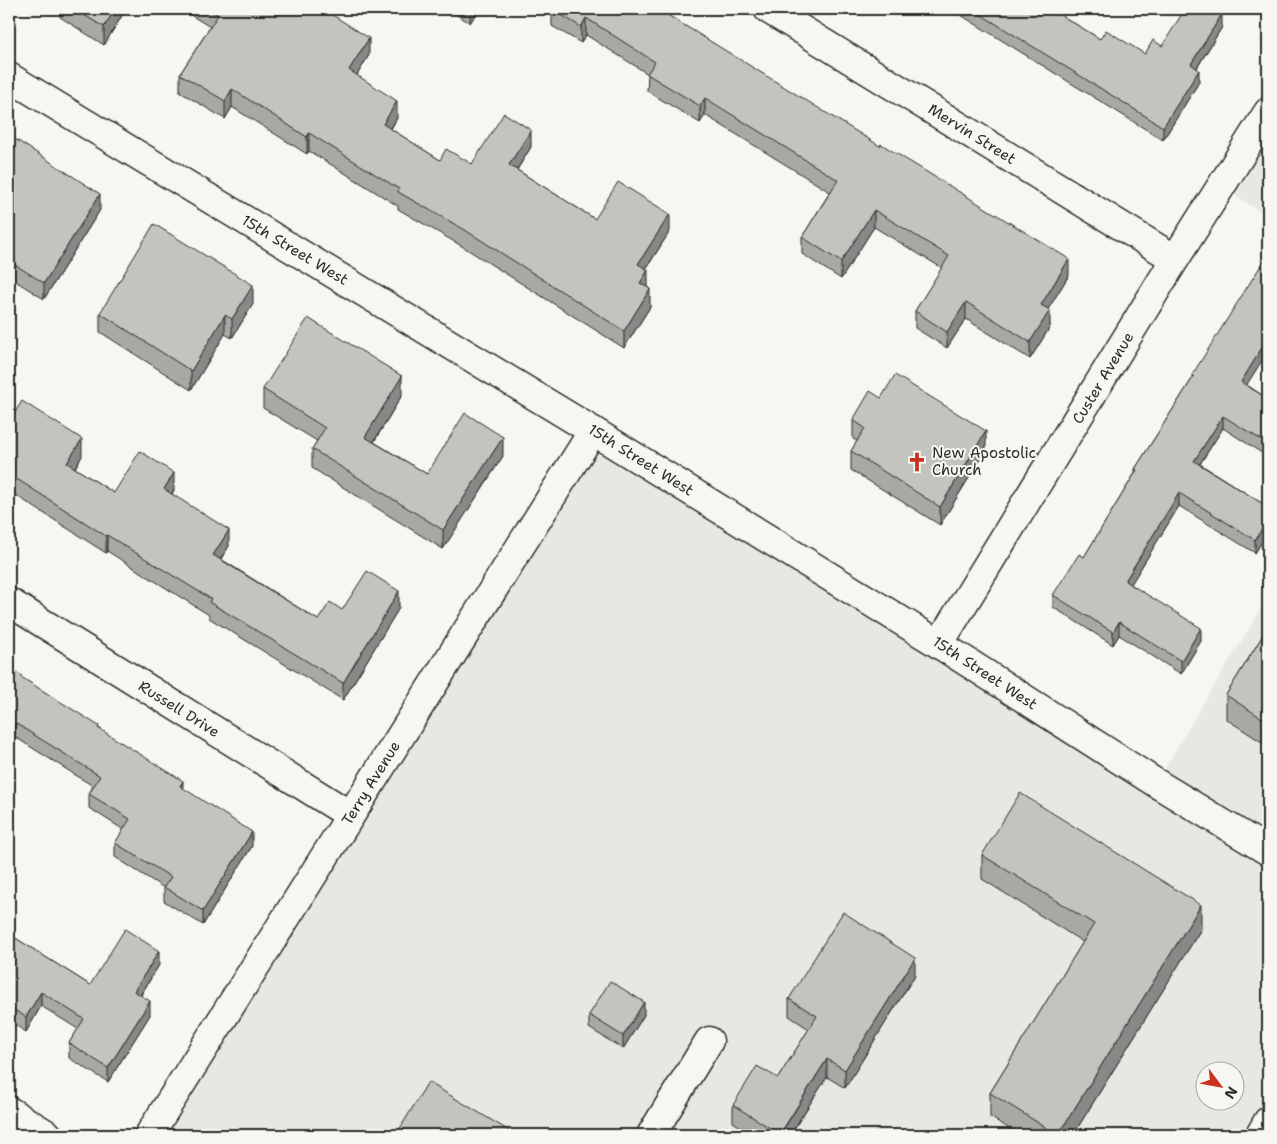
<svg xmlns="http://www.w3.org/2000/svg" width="1277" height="1144" font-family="'Shantell Sans',sans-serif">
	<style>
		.built { fill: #e7e7e3; fill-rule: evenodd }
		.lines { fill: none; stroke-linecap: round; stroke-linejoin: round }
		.street-casing { stroke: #2b2b2b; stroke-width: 31 }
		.secondary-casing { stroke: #2b2b2b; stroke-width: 31 }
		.street { stroke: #f6f6f2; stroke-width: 28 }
		.secondary { stroke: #f6f6f2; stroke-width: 28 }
		.wall { fill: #a8a8a5; stroke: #2b2b2b }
		.shaded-wall { fill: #888886; stroke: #2b2b2b }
		.building { fill: #c3c3c0; stroke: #2b2b2b }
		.labels { text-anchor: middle; stroke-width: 4; stroke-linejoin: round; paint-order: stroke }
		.street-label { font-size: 15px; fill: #2b2b2b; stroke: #f6f6f2 }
		.poi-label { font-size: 15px; fill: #2b2b2b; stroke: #f6f6f2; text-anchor: start }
	</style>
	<rect width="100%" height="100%" fill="#f6f6f2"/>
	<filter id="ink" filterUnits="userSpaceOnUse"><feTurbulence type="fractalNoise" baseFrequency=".02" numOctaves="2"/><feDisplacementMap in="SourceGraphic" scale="10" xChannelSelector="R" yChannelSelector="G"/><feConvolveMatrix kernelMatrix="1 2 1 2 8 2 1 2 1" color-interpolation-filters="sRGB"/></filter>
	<g filter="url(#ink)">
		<g class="built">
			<path d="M1268,112V216L1221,187Z"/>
			<path d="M593,431L1156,782L1268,597V1135H149ZM1204,1072H1234V1102H1204Z"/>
		</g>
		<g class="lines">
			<defs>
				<g id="street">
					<path d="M768,9L1175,259"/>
					<path d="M9,602L350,815"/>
					<path d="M939,644L1175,259L1268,112"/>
					<path d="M149,1135L593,431"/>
					<path d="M651,1135L709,1041"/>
				</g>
				<g id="secondary">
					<path d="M9,77L593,431L939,644L1156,783L1268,851"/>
					<path d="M9,1111L48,1135"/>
					<path d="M1260,1135L1268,1121"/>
				</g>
			</defs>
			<use href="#street" class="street-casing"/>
			<use href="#secondary" class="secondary-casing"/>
			<use href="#street" class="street"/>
			<use href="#secondary" class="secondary"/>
		</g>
		<g class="wall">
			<path d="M60,9H126L104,45L60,17Z"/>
			<path d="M181,9H323L369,55L357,75L397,118L391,129L440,160L472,164L531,147L517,170L595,219L670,231L646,269L650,307L624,348L465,248L398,209V206L309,151L307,154L232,107L225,119L180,92V74L210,27Z"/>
			<path d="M447,9H479L470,23Z"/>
			<path d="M545,9H658L1069,275L1048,309L1050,327L1030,359L966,319L947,348L915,328V311L942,268L874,227L841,279L802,254V237L830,192L705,115L700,123L647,91L648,74L586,35L581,43L552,26V13Z"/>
			<path d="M951,9H1051L1100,39L1145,54L1162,46L1222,27L1197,68L1199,82L1163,140Z"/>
			<path d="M9,135L100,210L44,299L9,277Z"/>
			<path d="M253,304L232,338L225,334L191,390L100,332V313Z"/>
			<path d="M1192,375L1247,385L1268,399V457L1223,428L1200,464L1268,507V532L1255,553L1179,506L1131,584L1201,641L1181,674L1119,635L1113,645L1053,607V595L1084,557L1135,473V469L1192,379Z"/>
			<path d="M263,389L402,395L374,442L427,474L503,456L443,549L312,468V449L317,441L263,408Z"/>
			<path d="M881,398L986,450L940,525L851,470V451L857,441L853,439V420Z"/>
			<path d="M9,422L82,456L75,468L114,493L174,490L172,494L229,546L221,559L318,620L342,610L399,608L343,700L209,618V615L107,551L106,553L9,491Z"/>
			<path d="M1268,627V746L1226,719V695Z"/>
			<path d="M9,667L22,678L99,728L183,789L252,846L203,925L164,901V888L115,857V843L124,830L89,808V794L93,786L15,737L9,747Z"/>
			<path d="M982,855L1201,929L1073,1135H1020L990,1117V1093L1083,942L982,879Z"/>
			<path d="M9,934L90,985L159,965L141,995L150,1015L108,1082L69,1058V1043L78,1029L41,1006L26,1032L9,1021Z"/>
			<path d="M915,975L845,1088L827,1077L790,1135H753L733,1122V1105L778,1078L809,1029L789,1016V999Z"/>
			<path d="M589,1015H644L623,1049L589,1028Z"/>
		</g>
		<g class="shaded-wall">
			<path d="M115,9H126L104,45V27Z"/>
			<path d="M470,9H479L470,23Z"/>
			<path d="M1222,14V27L1191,77V64Z"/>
			<path d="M586,18V35L581,43V27Z"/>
			<path d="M369,38V55L349,88V70Z"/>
			<path d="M1199,70V82L1163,140V127Z"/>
			<path d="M232,89V107L225,119V101Z"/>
			<path d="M705,98V115L700,123V106Z"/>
			<path d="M397,101V118L383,141V124Z"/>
			<path d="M531,130V147L509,182V165Z"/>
			<path d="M309,133V151L307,154V137Z"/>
			<path d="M100,194V210L44,299V283Z"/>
			<path d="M874,210V227L841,279V262Z"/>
			<path d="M670,214V231L638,281V264Z"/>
			<path d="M1069,259V275L1041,321V305Z"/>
			<path d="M648,270V287L640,300V283Z"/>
			<path d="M253,285V304L232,338V319Z"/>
			<path d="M650,289V307L624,348V331Z"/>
			<path d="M966,302V319L947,348V332Z"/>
			<path d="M1050,310V327L1030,359V342Z"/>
			<path d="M225,315V334L191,390V371Z"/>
			<path d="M1268,338V351L1241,394V382Z"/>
			<path d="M402,376V395L365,456V437Z"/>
			<path d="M1223,416V428L1194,473V461Z"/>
			<path d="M986,431V450L940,525V507Z"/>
			<path d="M503,437V456L443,549V530Z"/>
			<path d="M82,439V456L67,480V463Z"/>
			<path d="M174,473V490L164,506V489Z"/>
			<path d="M1179,493V506L1125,594V581Z"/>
			<path d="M1268,519V532L1255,553V540Z"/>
			<path d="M229,530V546L213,571V555Z"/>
			<path d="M107,535V551L106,553V536Z"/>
			<path d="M399,591V608L343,700V683Z"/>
			<path d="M1119,622V635L1113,645V632Z"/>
			<path d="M1201,628V641L1181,674V661Z"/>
			<path d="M15,723V737L9,747V733Z"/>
			<path d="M183,781V795L180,786Z"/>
			<path d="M252,832V846L203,925V911Z"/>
			<path d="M1201,905V929L1073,1135H1058Z"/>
			<path d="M159,951V965L134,1005V991Z"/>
			<path d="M915,958V975L845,1088V1070Z"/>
			<path d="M41,992V1006L26,1032V1017Z"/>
			<path d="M150,1001V1015L108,1082V1068Z"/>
			<path d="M644,1002V1015L623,1049V1036Z"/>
			<path d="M827,1059V1077L790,1135H780Z"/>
		</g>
		<g class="building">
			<path d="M74,9H115L104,27Z"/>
			<path d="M208,9H323L369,38L349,70L397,101L383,124L440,160L446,149L472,164L504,113L531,130L509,165L595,219L618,182L670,214L638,264L648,270L640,283L650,289L624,331L465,230L398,192L399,189L309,133L307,137L232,89L225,101L180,74L218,15Z"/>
			<path d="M552,9H658L880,146L881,144L1069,259L1041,305L1050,310L1030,342L966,302L947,332L915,311L949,256L874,210L841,262L802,237L838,180L705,98L700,106L647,74L655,62L586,18L581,27Z"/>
			<path d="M972,9H1051L1100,39L1106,30L1145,54L1153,40L1162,46L1185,9H1213L1222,14L1191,64L1199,70L1163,127Z"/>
			<path d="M9,135L100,194L44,283L9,261Z"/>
			<path d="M154,224L253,285L232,319L225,315L191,371L100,313Z"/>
			<path d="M1268,254V338L1241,382L1268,399V444L1223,416L1194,461L1268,507V519L1255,540L1179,493L1125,581L1201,628L1181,661L1119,622L1113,632L1053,595L1079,554L1084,557L1137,470L1135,469L1194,376L1192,375Z"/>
			<path d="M308,318L402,376L365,437L427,474L465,413L503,437L443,530L312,449L325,428L263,389Z"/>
			<path d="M895,375L986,431L940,507L851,451L865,428L853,420L870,391L881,398Z"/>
			<path d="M22,401L82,439L67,463L114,493L140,451L174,473L164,489L229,530L213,555L318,620L330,602L342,610L367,571L399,591L343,683L209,602L211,599L107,535L106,536L9,474V422Z"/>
			<path d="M1268,627V722L1226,695Z"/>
			<path d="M9,667L22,676L21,677L99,726L98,728L183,781L180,786L252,832L203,911L164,887L171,877L115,843L130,819L89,794L100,776L15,723L9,733Z"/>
			<path d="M1020,793L1201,905L1058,1135L990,1093L1094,924L982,855Z"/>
			<path d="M843,912L915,958L845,1070L827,1059L780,1134L733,1105L757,1066L778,1078L817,1016L789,999Z"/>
			<path d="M125,929L159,951L134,991L150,1001L108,1068L69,1043L84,1019L41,992L26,1017L9,1007V934L90,985Z"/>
			<path d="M610,981L644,1002L623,1036L589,1015Z"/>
			<path d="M428,1082L516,1135H396Z"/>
		</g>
	</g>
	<defs>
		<symbol id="church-bare" viewBox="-9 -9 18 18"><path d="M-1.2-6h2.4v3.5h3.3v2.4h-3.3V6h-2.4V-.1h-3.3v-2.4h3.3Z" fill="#c8321e" stroke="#f6f6f2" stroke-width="2.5" paint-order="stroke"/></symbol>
	</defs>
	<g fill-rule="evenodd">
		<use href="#church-bare" x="903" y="448" width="28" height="28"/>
	</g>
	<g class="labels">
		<g class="street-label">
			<text transform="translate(972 134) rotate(32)" y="5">Mervin Street</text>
			<text transform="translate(295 250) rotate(31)" y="5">15th Street West</text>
			<text transform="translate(1103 378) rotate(-59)" y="5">Custer Avenue</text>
			<text transform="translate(641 460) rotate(32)" y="5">15th Street West</text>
			<text transform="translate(985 673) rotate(33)" y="5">15th Street West</text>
			<text transform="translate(179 709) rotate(32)" y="5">Russell Drive</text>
			<text transform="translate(371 783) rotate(-58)" y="5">Terry Avenue</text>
		</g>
		<g class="poi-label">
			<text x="932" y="458">New Apostolic<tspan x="932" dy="17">Church</tspan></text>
		</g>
	</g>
	<rect width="1277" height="1144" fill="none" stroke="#f6f6f2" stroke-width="30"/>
	<rect x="15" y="15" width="1247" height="1114" fill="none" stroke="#2b2b2b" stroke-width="2" filter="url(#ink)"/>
	<g transform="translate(1220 1086) rotate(122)"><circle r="24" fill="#f6f6f2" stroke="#a5a5a2"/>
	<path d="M0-4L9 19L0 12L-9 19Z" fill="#c8321e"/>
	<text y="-8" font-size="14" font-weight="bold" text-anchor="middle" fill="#2b2b2b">N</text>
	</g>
</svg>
